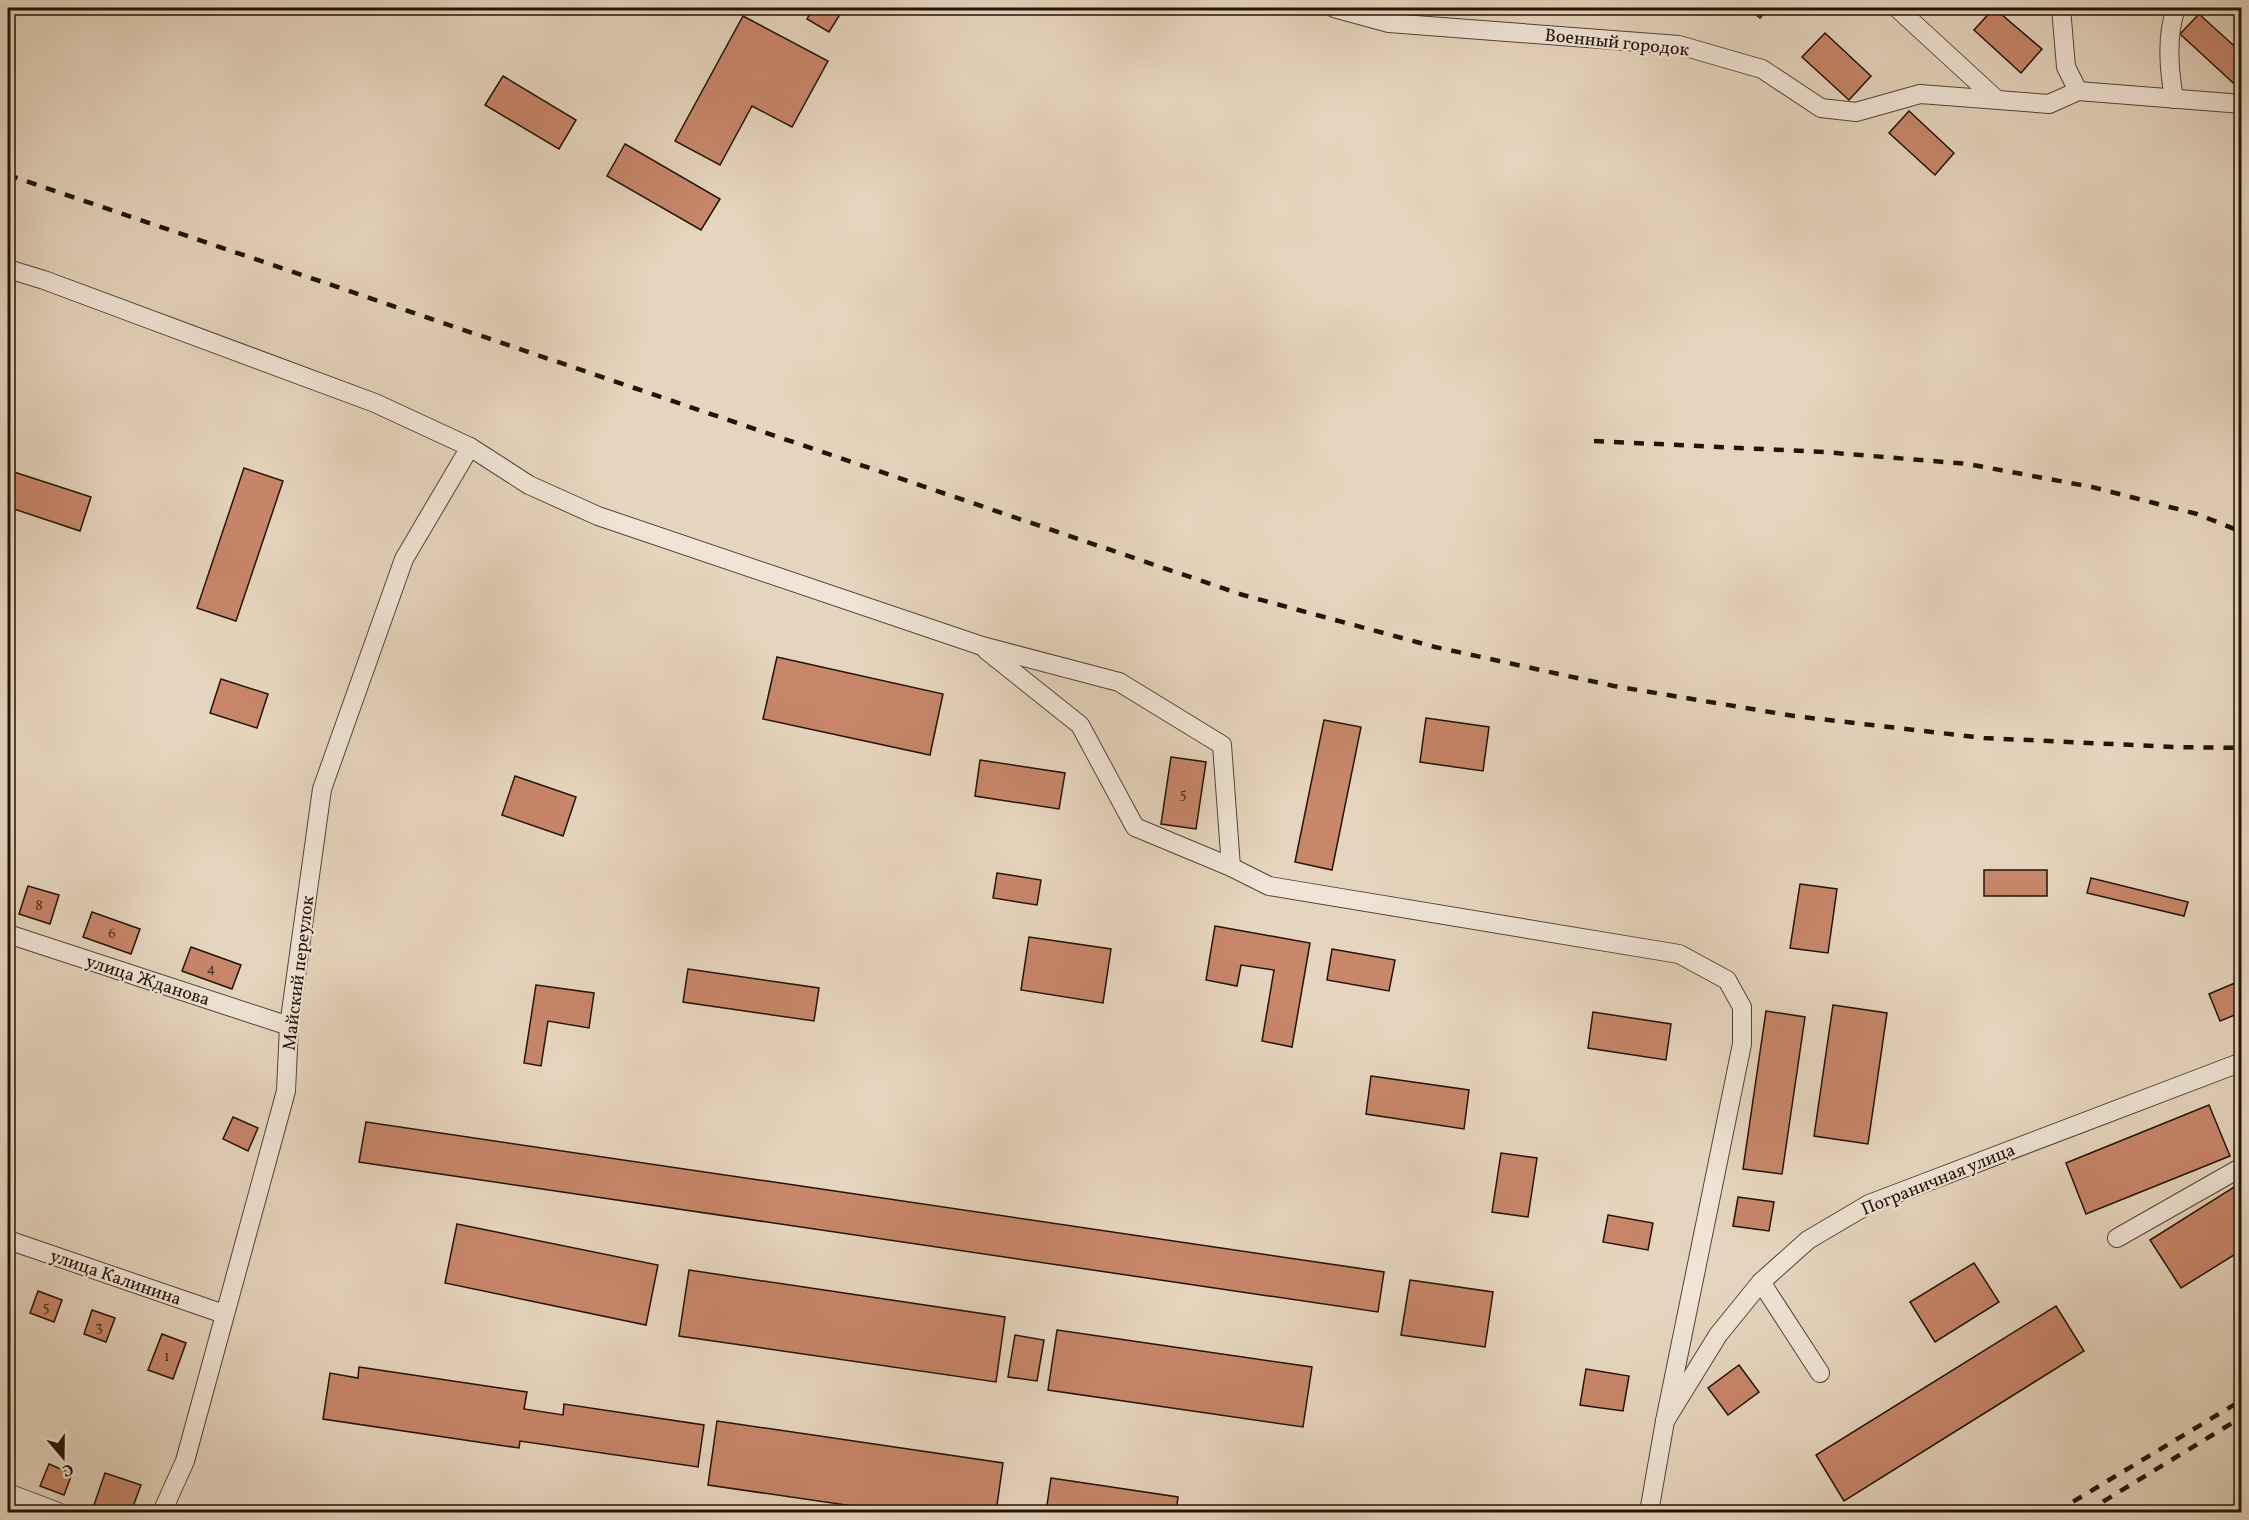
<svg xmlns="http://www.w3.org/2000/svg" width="2249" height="1520" font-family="Vollkorn,serif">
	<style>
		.building { fill: #c8866a; stroke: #221308; stroke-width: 1.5 }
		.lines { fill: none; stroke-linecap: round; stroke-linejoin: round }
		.minor-casing { stroke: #534436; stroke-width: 20 }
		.minor { stroke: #efe4d5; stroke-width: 18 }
		.rail { stroke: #221308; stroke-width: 4.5; stroke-dasharray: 10 10; stroke-linecap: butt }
		.labels { text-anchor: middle; stroke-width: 4.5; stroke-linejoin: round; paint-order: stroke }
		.number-label { font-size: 15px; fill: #4c3020 }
		.street-label { font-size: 18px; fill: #221308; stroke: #efe4d5 }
	</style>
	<rect width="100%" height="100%" fill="#e6d5be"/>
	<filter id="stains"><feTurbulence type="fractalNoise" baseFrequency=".00333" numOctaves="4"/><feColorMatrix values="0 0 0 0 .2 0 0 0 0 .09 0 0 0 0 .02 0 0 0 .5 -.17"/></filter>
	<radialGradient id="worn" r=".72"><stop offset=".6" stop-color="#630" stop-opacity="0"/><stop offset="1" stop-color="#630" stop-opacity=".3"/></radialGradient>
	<g class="building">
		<path d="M813,8H844L829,32L807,19Z"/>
		<path d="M1748,8H1769L1760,18Z"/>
		<path d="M1994,8L2042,49L2021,73L1974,30Z"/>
		<path d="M2199,14L2242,53V91L2180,34Z"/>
		<path d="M743,16L828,61L792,127L752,106L720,165L675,141Z"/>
		<path d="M1825,33L1871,76L1849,100L1802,57Z"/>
		<path d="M503,76L576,120L559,149L485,105Z"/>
		<path d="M1909,111L1954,153L1935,175L1889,133Z"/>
		<path d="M625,144L720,199L701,230L607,176Z"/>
		<path d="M244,468L283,481L236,621L197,608Z"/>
		<path d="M11,471L91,497L80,531L8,507V482Z"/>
		<path d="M777,657L943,694L930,755L763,719Z"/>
		<path d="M221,679L268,694L257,728L210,713Z"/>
		<path d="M1426,718L1489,727L1483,771L1420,762Z"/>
		<path d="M1324,720L1361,727L1332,870L1295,862Z"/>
		<path d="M1171,757L1206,762L1196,829L1161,824Z"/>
		<path d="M980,760L1065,773L1059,809L975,796Z"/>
		<path d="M515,776L576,797L563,836L502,815Z"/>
		<rect x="1984" y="870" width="63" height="26"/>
		<path d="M997,873L1041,880L1037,905L993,898Z"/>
		<path d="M2091,878L2188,902L2184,916L2087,893Z"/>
		<path d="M1800,884L1837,889L1828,953L1790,948Z"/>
		<path d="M28,886L59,895L50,924L19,914Z"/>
		<path d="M92,912L140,929L131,954L83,937Z"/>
		<path d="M1215,926L1310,943L1292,1047L1262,1041L1274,970L1241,965L1237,986L1206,980Z"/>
		<path d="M1029,937L1111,949L1103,1003L1021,990Z"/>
		<path d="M191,947L241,965L232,989L182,971Z"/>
		<path d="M1332,949L1395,960L1389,991L1327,980Z"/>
		<path d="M688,969L819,988L814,1021L683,1002Z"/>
		<path d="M2242,980V1012L2220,1021L2209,994Z"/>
		<path d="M536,985L594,993L589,1028L548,1021L541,1066L524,1063Z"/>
		<path d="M1833,1005L1887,1013L1868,1144L1814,1136Z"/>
		<path d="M1766,1011L1805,1017L1782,1174L1743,1169Z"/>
		<path d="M1593,1012L1671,1024L1666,1060L1588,1048Z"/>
		<path d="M1371,1076L1469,1090L1464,1129L1366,1114Z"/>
		<path d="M2209,1105L2230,1156L2086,1214L2066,1163Z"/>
		<path d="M233,1117L258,1128L248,1151L223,1139Z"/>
		<path d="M366,1122L1384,1272L1378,1312L359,1162Z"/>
		<path d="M1501,1153L1537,1158L1528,1217L1492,1212Z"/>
		<path d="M2242,1182V1250L2181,1288L2150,1240Z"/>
		<path d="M1738,1197L1774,1202L1769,1231L1733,1226Z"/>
		<path d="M1608,1215L1653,1223L1648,1250L1603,1242Z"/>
		<path d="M457,1224L658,1265L646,1325L445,1283Z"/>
		<path d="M1974,1263L1999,1302L1935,1342L1910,1302Z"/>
		<path d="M689,1270L1005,1317L996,1382L679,1336Z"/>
		<path d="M1410,1280L1493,1292L1485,1347L1401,1335Z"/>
		<path d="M38,1291L62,1300L54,1322L30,1313Z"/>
		<path d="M2056,1306L2084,1351L1844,1501L1816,1455Z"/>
		<path d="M92,1310L115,1318L106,1342L84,1334Z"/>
		<path d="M1057,1330L1312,1367L1303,1427L1048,1390Z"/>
		<path d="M162,1334L186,1343L173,1379L148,1370Z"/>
		<path d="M1015,1335L1044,1340L1037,1381L1008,1377Z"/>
		<path d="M1739,1365L1759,1392L1728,1415L1708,1388Z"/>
		<path d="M359,1367L527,1392L524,1409L563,1415L564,1404L704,1425L698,1467L520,1441L519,1448L323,1419L330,1373L358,1378Z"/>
		<path d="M1586,1369L1629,1376L1623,1411L1580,1405Z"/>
		<path d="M717,1421L1003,1463L996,1512H894L708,1485Z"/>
		<path d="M49,1464L72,1474L64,1495L40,1486Z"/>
		<path d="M105,1473L141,1485L131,1512H116L94,1505Z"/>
		<path d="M1051,1478L1178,1497L1176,1512H1046Z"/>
	</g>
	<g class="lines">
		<defs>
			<g id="minor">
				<path d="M1334,8L1389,23L1679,45L1762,69L1821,108L1856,112L1920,94L2049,104L2078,91L2242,104"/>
				<path d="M1897,8L1996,99"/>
				<path d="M2061,8L2066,67L2078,91"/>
				<path d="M2174,99C2169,69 2166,37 2176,8"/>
				<path d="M8,269L44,280L375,403L470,447L529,485L598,516L982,646L1119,682L1222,745L1231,867"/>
				<path d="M986,650L1080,725L1135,827L1231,867L1269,886L1679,954L1727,980L1742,1007V1044L1665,1421"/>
				<path d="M8,934L289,1026"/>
				<path d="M2117,1238L2242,1167"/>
				<path d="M8,1240L224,1314"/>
				<path d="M1761,1282L1820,1373"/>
				<path d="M8,1493L58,1512"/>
				<path d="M162,1512L185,1461L286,1091L289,1026L322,789L404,559L470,447"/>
				<path d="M1649,1512L1665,1421L1718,1335L1761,1282L1808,1240L1869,1204L2242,1062"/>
			</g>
		</defs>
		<use href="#minor" class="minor-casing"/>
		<use href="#minor" class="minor"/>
		<g class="rail">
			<path d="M8,175L1243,595L1435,647L1614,686L1794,716L1984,738L2175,747L2242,748"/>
			<path d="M1594,441L1824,452L1968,464L2092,487L2197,514L2242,532"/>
			<path d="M2056,1512L2242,1400"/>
			<path d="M2086,1512L2242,1417"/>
		</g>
	</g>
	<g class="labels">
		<g class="number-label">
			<text x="1183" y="798">5</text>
			<text x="39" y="910">8</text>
			<text x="112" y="938">6</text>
			<text x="211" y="973">4</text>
			<text x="46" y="1311">5</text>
			<text x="99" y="1331">3</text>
			<text x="167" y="1361">1</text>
		</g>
		<g class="street-label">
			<text transform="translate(1617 42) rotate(6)" y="6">Военный городок</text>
			<text transform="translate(298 973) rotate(-83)" y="6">Майский переулок</text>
			<text transform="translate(148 980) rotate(18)" y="6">улица Жданова</text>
			<text transform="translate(1938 1179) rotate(-22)" y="6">Пограничная улица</text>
			<text transform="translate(116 1277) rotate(19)" y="6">улица Калинина</text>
		</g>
	</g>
	<rect width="2249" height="1520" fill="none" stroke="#e6d5be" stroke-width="30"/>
	<rect x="9" y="9" width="2231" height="1502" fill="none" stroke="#221308" stroke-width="3"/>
	<rect x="15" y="15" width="2219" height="1490" fill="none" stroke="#221308" stroke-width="1.5"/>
	<g transform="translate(63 1457) rotate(160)" stroke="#efe4d5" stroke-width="4.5" paint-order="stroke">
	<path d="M0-4.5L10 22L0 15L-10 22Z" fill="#221308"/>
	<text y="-9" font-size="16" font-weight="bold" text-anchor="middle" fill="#221308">С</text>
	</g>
	<rect width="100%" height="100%" filter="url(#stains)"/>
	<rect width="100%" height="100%" fill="url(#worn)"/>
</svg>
